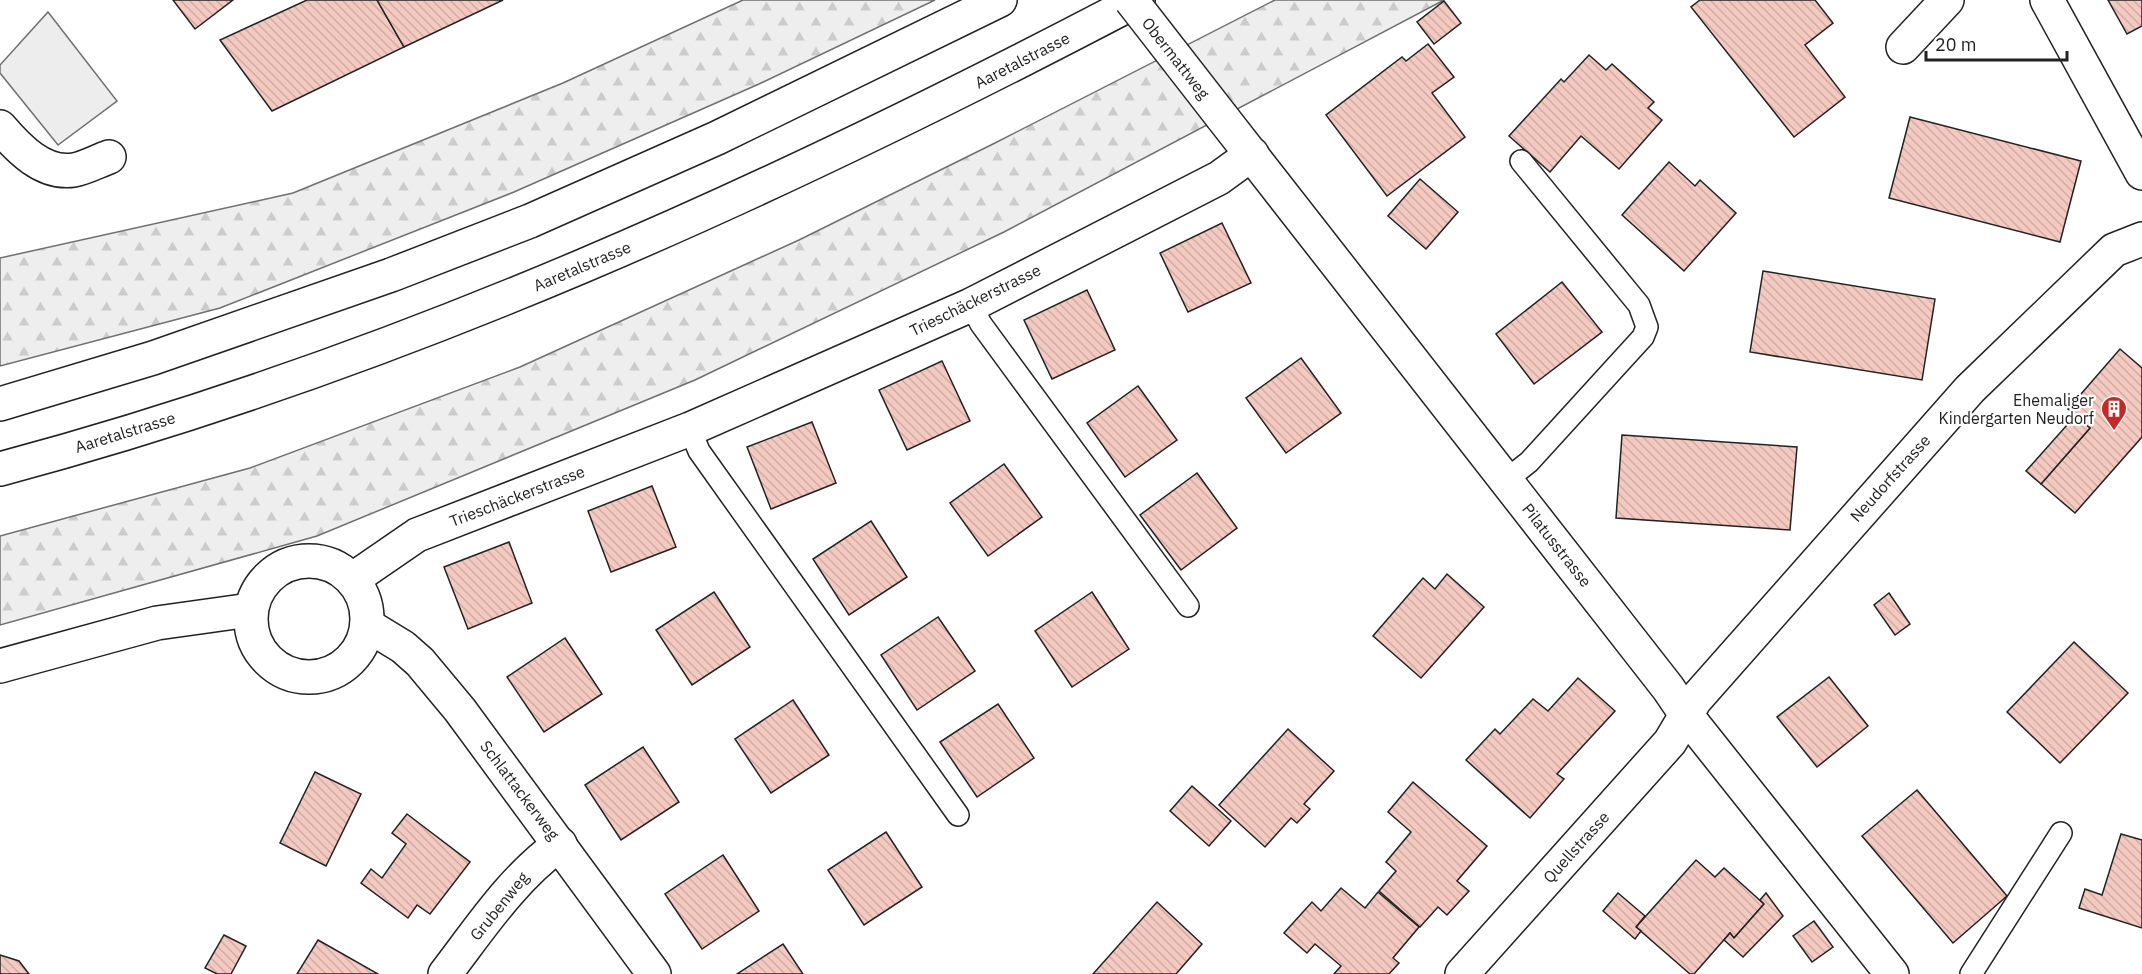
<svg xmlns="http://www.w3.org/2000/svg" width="2142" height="974" font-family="'IBM Plex Sans',sans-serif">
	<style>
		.forest { fill: url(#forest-firs); stroke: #6f6f6f; stroke-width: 1.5 }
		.parking { fill: #ededed; stroke: #6f6f6f; stroke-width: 1.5 }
		.building { fill: url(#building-back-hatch); stroke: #222; stroke-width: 1.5 }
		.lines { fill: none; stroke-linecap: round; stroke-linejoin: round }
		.lane-casing { stroke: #222; stroke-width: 24 }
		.street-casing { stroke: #222; stroke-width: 36 }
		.highway-casing { stroke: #222; stroke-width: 36 }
		.lane { stroke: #fff; stroke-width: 21 }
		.street { stroke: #fff; stroke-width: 33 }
		.highway { stroke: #fff; stroke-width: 33 }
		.street-bridge-casing { stroke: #222; stroke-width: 36; stroke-linecap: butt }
		.street-bridge { stroke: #fff; stroke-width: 33 }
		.labels { text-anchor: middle; stroke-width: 4.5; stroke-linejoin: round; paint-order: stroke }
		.street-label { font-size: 16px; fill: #222; stroke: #fff }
		.poi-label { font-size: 16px; fill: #222; stroke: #fff; text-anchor: end }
	</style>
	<defs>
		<pattern id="forest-firs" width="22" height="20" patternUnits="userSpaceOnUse" patternTransform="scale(1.5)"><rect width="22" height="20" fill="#eee"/><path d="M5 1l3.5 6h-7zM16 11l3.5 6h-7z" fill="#ccc"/></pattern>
		<pattern id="building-back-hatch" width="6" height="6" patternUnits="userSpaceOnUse" patternTransform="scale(1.5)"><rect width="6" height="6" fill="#f3c9c0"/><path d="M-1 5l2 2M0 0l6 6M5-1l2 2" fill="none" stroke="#d0aca5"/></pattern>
	</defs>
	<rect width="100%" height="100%" fill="#fff"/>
	<g class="forest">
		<path d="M743,0H935L759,84L514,192L220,308L0,366V258L293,193L563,83Z"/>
		<path d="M1275,0H1444L1004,232L695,380L317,536L0,625V536L250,468L520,367L799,240L995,143Z"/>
	</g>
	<path class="parking" d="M48,12L117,101L58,145L0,73V65Z"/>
	<g class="building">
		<path d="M173,0H233L195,29Z"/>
		<path d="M307,0H377L404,47L272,111L220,40Z"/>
		<path d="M377,0H503L404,47Z"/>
		<path d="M1700,0H1815L1833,23L1805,45L1845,97L1794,137L1691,7Z"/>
		<path d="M2108,0H2142V26L2127,34Z"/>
		<path d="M1444,1L1461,23L1434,44L1417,22Z"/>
		<path d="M1428,44L1454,77L1432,93L1465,137L1387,196L1326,115L1402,57L1406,61Z"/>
		<path d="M1589,55L1606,70L1612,64L1654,102L1648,108L1662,120L1619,169L1581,136L1550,172L1509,136L1561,79L1564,82Z"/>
		<path d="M1910,117L2081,161L2060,242L1889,198Z"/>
		<path d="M1669,162L1695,186L1700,180L1736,213L1684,271L1622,215Z"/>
		<path d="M1420,179L1458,212L1426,249L1388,216Z"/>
		<path d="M1222,223L1251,283L1188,312L1160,253Z"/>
		<path d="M1763,271L1935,299L1922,380L1750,352Z"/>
		<path d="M1562,282L1602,332L1534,384L1496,334Z"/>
		<path d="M1087,290L1115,350L1052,379L1024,320Z"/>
		<path d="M2120,349L2142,368V437L2075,513L2041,484L2090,428L2068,409Z"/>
		<path d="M1301,358L1341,413L1286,453L1246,398Z"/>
		<path d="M942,361L970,421L907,450L879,390Z"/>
		<path d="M1138,386L1177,440L1125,477L1087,423Z"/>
		<path d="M2075,416L2090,428L2041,484L2026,471Z"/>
		<path d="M812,422L836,483L771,509L747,447Z"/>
		<path d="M1622,435L1797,447L1790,530L1616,518Z"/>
		<path d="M1004,464L1042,517L988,556L950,503Z"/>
		<path d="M1197,473L1237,528L1181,570L1140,515Z"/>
		<path d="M652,486L676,547L611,572L588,511Z"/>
		<path d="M871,521L907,577L849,615L813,559Z"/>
		<path d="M509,542L532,603L468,629L444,567Z"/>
		<path d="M1447,574L1484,607L1421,678L1373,636L1423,578L1435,589Z"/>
		<path d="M714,592L750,647L692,685L656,630Z"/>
		<path d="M1092,592L1129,649L1072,687L1035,631Z"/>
		<path d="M1889,593L1910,624L1895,635L1874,605Z"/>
		<path d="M938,617L975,671L917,710L881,655Z"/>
		<path d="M565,638L602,694L544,732L507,677Z"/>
		<path d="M2074,642L2128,693L2060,763L2007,712Z"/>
		<path d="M1829,677L1868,726L1817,767L1777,717Z"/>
		<path d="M1578,678L1615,711L1557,774L1564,779L1530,818L1466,760L1495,729L1500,734L1533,699L1548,711Z"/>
		<path d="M793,700L829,755L771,793L735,739Z"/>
		<path d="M998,704L1034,758L977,797L940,742Z"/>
		<path d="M1288,729L1334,771L1304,804L1310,809L1297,823L1291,818L1265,847L1219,805Z"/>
		<path d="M643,747L679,802L621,840L585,785Z"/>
		<path d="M315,772L361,794L326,866L280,843Z"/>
		<path d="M1413,782L1487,846L1457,881L1469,891L1447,915L1438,907L1420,927L1379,891L1396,871L1386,862L1411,832L1388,812Z"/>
		<path d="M1192,786L1231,821L1209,846L1170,811Z"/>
		<path d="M1917,790L2007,896L1953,943L1862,836Z"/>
		<path d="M407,814L470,862L430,914L417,905L408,918L361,883L371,869L382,878L406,844L392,833Z"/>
		<path d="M886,832L922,887L864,925L828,870Z"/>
		<path d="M2121,834L2142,840V928L2079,908L2085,889L2102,895Z"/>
		<path d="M723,855L759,911L702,949L665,894Z"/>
		<path d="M1696,860L1715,877L1724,868L1764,904L1734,938L1730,933L1694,974H1690L1636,927Z"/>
		<path d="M1341,888L1365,908L1378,892L1419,927L1393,958L1399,963L1389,974H1334L1341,966L1315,944L1307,953L1284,933L1312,902L1321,911Z"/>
		<path d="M1618,893L1645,916L1636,927L1641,931L1635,939L1603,911Z"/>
		<path d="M1766,893L1783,916L1743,957L1724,940L1730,933L1734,938L1764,904L1760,900Z"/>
		<path d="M1157,902L1202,944L1176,974H1093Z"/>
		<path d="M1814,921L1833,947L1812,962L1793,936Z"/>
		<path d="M224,935L246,946L231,974H217L205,968Z"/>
		<path d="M318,940L378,974H297Z"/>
		<path d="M783,944L803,974H737Z"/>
		<path d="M0,955L19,961L29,974H0Z"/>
	</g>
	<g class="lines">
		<defs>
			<g id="lane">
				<path d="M971,305L981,324L1188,606"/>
				<path d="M690,429L699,451L958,815"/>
				<path d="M1506,480L1529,462L1643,337L1647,327L1639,305L1521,161"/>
				<path d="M1971,974L2061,833"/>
			</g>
			<g id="street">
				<path d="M2047,0L2142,173"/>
				<path d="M1903,47L1947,0"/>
				<path d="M1222,117L1668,688L1687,716L1892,974"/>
				<path d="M0,127C18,148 43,175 74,170C85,168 98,161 109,157"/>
				<circle cx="309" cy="619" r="58"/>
				<path d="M353,579L417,535L690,429L971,305L1219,178L1252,154"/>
				<path d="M367,625L403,647L420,662L460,710L654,974"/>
				<path d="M0,666L157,623L250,610"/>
				<path d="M445,974C481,927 512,879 560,844"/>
				<path d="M1462,974L1670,742L1695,700L1970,389L2114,250L2142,239"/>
			</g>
			<g id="highway">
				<path d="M0,404L153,358L391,275L530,221L717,138L1000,0"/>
				<path d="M0,469C398,363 774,191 1138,0"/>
			</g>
		</defs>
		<use href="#lane" class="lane-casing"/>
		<use href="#street" class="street-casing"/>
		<use href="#highway" class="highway-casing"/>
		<use href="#lane" class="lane"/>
		<use href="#street" class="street"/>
		<use href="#highway" class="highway"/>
		<defs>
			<path id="street-bridge" d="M1131,0L1222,117"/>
		</defs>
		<use href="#street-bridge" class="street-bridge-casing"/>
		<use href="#street-bridge" class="street-bridge"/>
	</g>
	<defs>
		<symbol id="building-pin" viewBox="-11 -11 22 30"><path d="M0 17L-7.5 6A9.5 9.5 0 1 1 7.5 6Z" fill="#c62828" stroke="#fff"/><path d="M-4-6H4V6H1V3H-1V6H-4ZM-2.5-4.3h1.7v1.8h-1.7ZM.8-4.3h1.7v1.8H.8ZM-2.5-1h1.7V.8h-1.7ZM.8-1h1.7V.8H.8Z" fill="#fff"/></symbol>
	</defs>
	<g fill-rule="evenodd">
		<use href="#building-pin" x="2099" y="394" width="30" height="40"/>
	</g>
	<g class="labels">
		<g class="street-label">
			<text transform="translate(1176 58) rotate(52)" y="6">Obermattweg</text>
			<text transform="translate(1022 60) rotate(-27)" y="6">Aaretalstrasse</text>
			<text transform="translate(582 266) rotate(-23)" y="6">Aaretalstrasse</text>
			<text transform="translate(975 300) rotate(-26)" y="6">Trieschäckerstrasse</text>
			<text transform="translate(125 432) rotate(-17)" y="6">Aaretalstrasse</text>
			<text transform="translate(1890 478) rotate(-48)" y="6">Neudorfstrasse</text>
			<text transform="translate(517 496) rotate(-21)" y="6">Trieschäckerstrasse</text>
			<text transform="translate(1557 545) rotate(52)" y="6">Pilatusstrasse</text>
			<text transform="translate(520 790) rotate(53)" y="6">Schlattackerweg</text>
			<text transform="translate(1576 847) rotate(-48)" y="6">Quellstrasse</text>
			<text transform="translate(499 906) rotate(-51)" y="6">Grubenweg</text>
		</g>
		<g class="poi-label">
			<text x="2094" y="406">Ehemaliger<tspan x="2094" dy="18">Kindergarten Neudorf</tspan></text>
		</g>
	</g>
	<path d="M1926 51v9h141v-9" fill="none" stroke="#222222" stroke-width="3"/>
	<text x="1935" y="51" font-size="18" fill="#222222" stroke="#ffffff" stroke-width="4.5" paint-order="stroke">20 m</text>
</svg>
